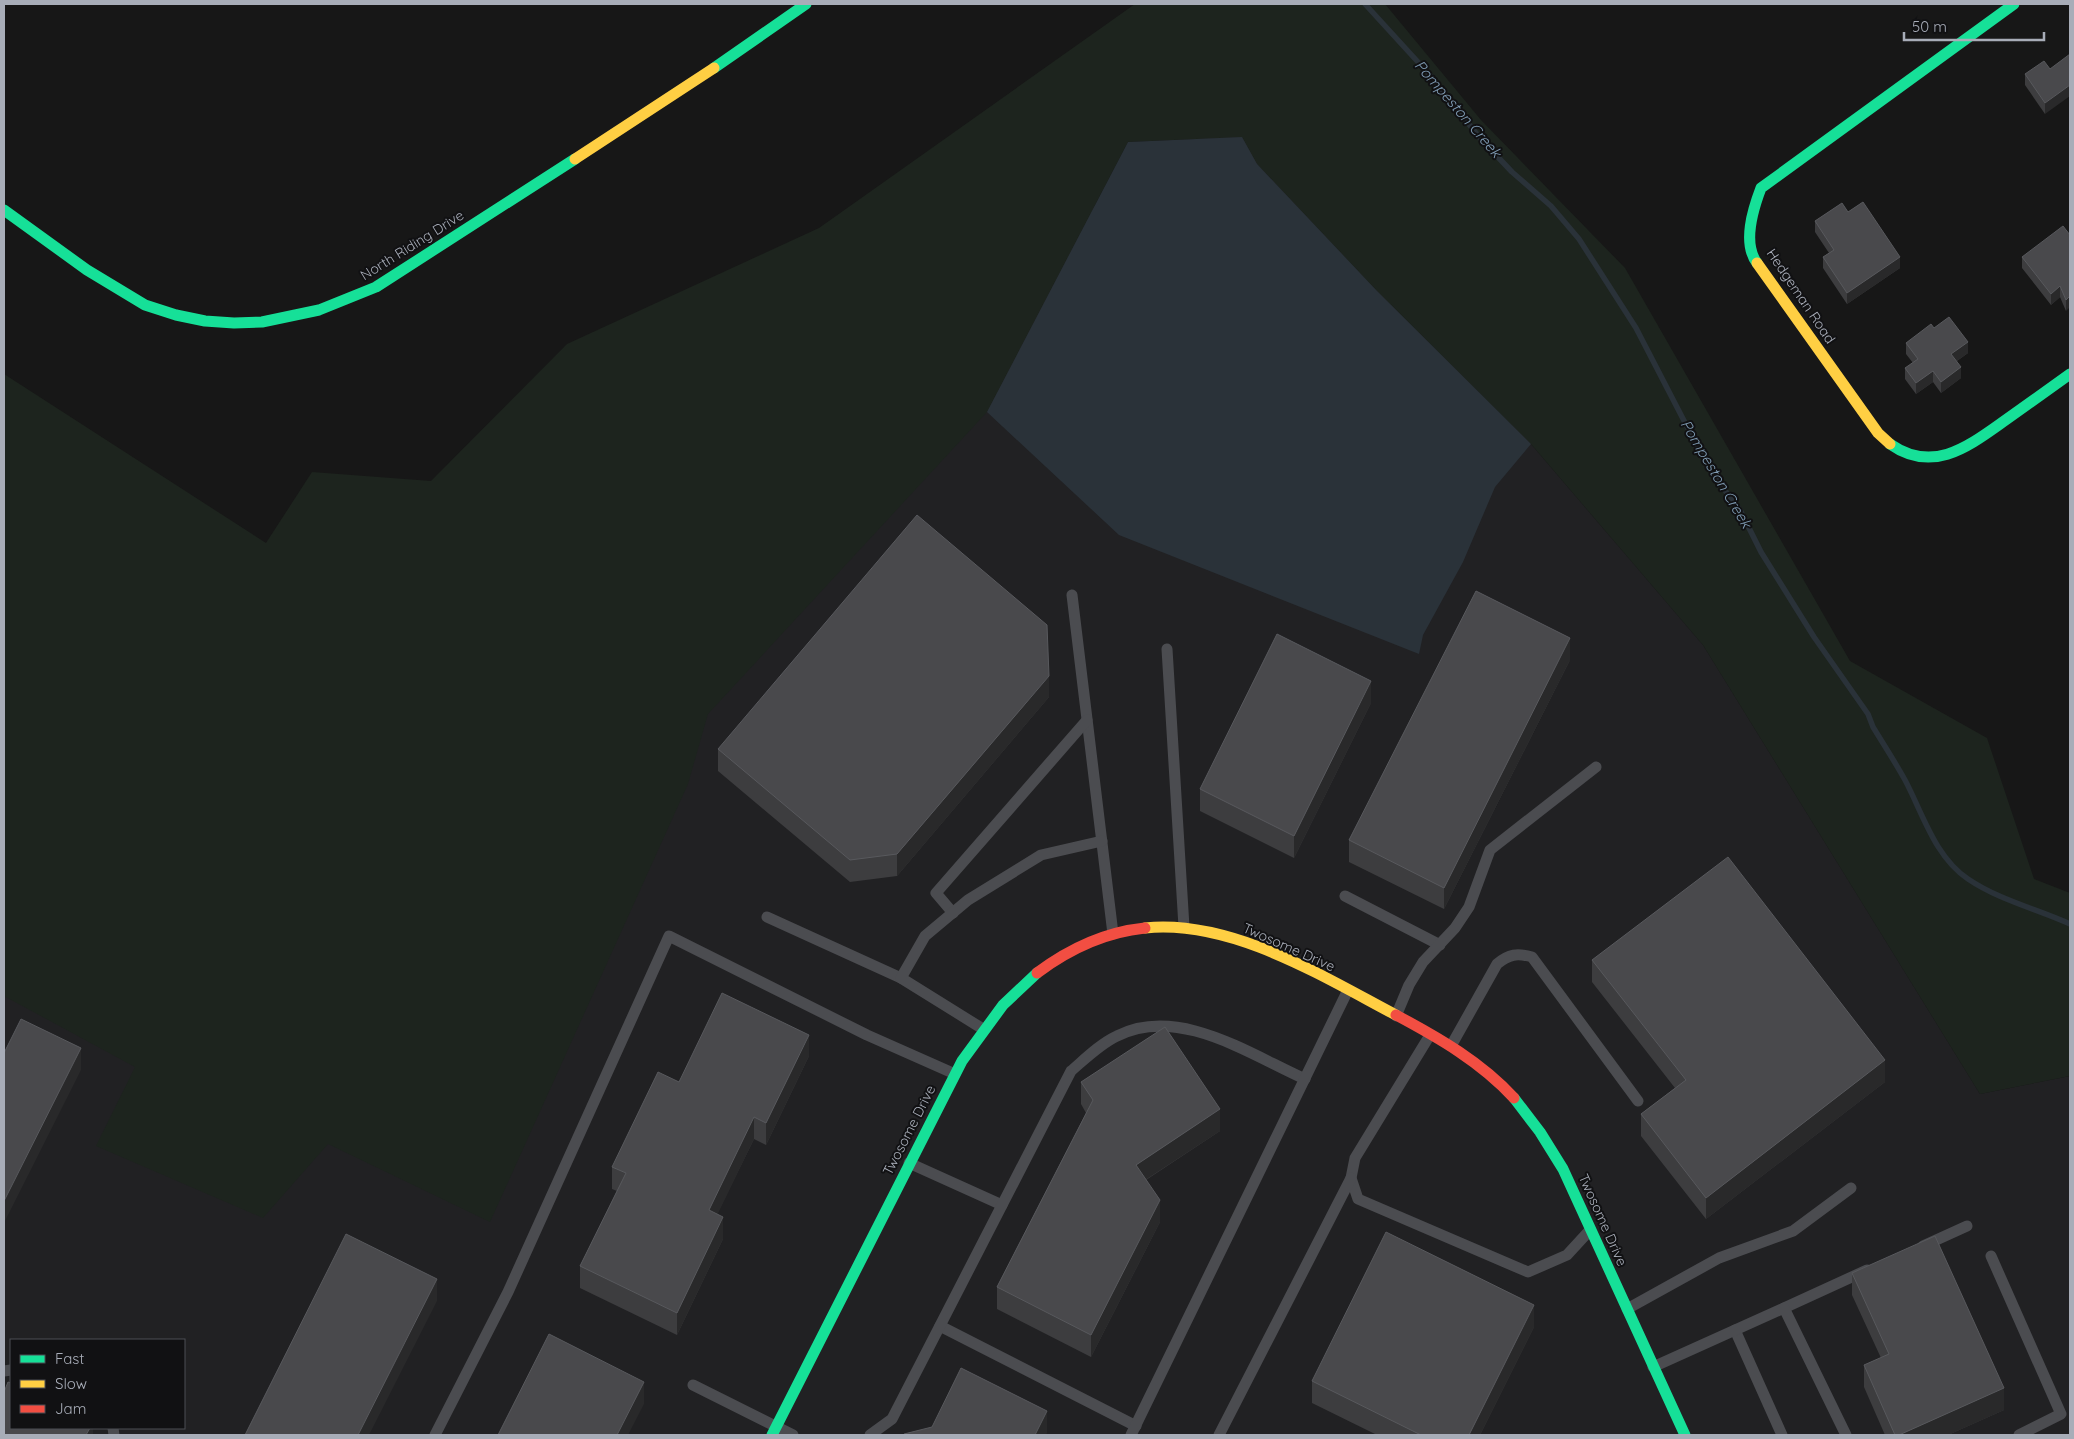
<svg xmlns="http://www.w3.org/2000/svg" width="2074" height="1439" font-family="Quicksand,sans-serif">
	<style>
		.built { fill: #212123; fill-rule: evenodd }
		.green { fill: #1d241e }
		.water { fill: #2a3239 }
		.lines { fill: none; stroke-linecap: round; stroke-linejoin: round }
		.stream { stroke: #2a3239; stroke-width: 5.5 }
		.lane { stroke: #4b4c50; stroke-width: 11 }
		.fast { stroke: #16e098; stroke-width: 11 }
		.slow { stroke: #ffcf43; stroke-width: 11 }
		.jam { stroke: #f24e42; stroke-width: 11 }
		.wall { fill: #3d3d3f }
		.shaded-wall { fill: #29292a }
		.building { fill: #49494c; stroke: #58595d }
		.labels { text-anchor: middle; stroke-width: 4; stroke-linejoin: round; paint-order: stroke }
		.street-label { font-size: 14px; fill: #a8adb8; stroke: #111113 }
		.water-label { font-size: 15px; font-style: italic; fill: #7f9bb3; stroke: #111113 }
	</style>
	<rect width="100%" height="100%" fill="#171717"/>
	<path class="built" d="M1308,61L1531,444L1703,645L1980,1094L2070,1076V1435H4V423L464,635ZM11,1340H184V1428H11Z"/>
	<path class="green" d="M1135,4H1385L1481,120L1625,268L1850,661L1987,738L2034,879L2070,893V1076L1980,1094L1703,645L1531,444L1377,291L1257,164L1242,137L1128,142L987,412L708,714L688,784L490,1222L328,1144L263,1218L96,1146L135,1067L4,996V374L266,543L312,472L431,481L567,344L819,228Z"/>
	<path class="water" d="M1242,137L1257,164L1377,291L1531,444L1495,487L1463,562L1423,635L1419,654L1119,535L987,412L1128,142Z"/>
	<g class="lines">
		<path class="stream" d="M1365,4L1428,73L1480,138L1512,172L1551,206L1579,239L1636,328L1695,442L1728,495L1740,510L1761,552L1814,637L1868,714L1873,727C1884,745 1895,762 1905,780C1923,814 1935,857 1968,879C1999,900 2037,909 2070,924"/>
		<g class="lane">
			<path d="M1072,595L1113,934"/>
			<path d="M1167,649L1184,927"/>
			<path d="M1345,896L1440,945"/>
			<path d="M953,913L936,893L1087,720"/>
			<path d="M767,917L901,978"/>
			<path d="M1396,1016L1409,985L1423,962L1455,928L1469,907L1490,850L1596,767"/>
			<path d="M983,1029L901,978L925,936L968,900L1041,855L1102,841"/>
			<path d="M1430,1035L1355,1158L1351,1178L1358,1199L1528,1272L1567,1255L1590,1230"/>
			<path d="M1451,1046L1497,964C1509,954 1517,953 1532,957L1638,1101"/>
			<path d="M909,1163L1002,1205"/>
			<path d="M1923,1246L1967,1226"/>
			<path d="M1991,1256L2061,1414L2019,1435"/>
			<path d="M1784,1308L1867,1270"/>
			<path d="M1627,1309L1719,1258L1793,1231L1851,1188"/>
			<path d="M940,1326L1136,1426"/>
			<path d="M1735,1330L1782,1435"/>
			<path d="M1653,1367L1784,1308L1846,1435"/>
			<path d="M4,1371L11,1370"/>
			<path d="M693,1385L793,1435"/>
			<path d="M113,1428L114,1435"/>
			<path d="M435,1435L508,1292L669,936L867,1035L955,1074"/>
			<path d="M870,1435L892,1419L1071,1071C1085,1059 1100,1044 1117,1036C1178,1005 1249,1054 1305,1079"/>
			<path d="M1131,1435L1348,990"/>
			<path d="M1219,1435L1351,1178"/>
		</g>
		<g class="fast">
			<path d="M714,68L806,4"/>
			<path d="M4,210L87,270L145,305L176,315L205,321L234,323L262,322L319,310L376,287L575,159"/>
			<path d="M1757,263C1742,243 1753,209 1761,188L2014,4"/>
			<path d="M1890,444C1934,475 1970,445 2007,419C2028,404 2049,389 2070,374"/>
			<path d="M1514,1098L1540,1132L1563,1169L1685,1435"/>
			<path d="M772,1435L962,1061L1003,1005L1037,973"/>
		</g>
		<g class="slow">
			<path d="M575,159L714,68"/>
			<path d="M1757,263L1878,433L1890,444"/>
			<path d="M1145,928C1231,919 1322,976 1396,1015"/>
		</g>
		<g class="jam">
			<path d="M1037,973C1069,949 1106,932 1145,928"/>
			<path d="M1396,1015C1439,1038 1481,1062 1514,1098"/>
		</g>
	</g>
	<g class="wall">
		<path d="M2050,69L2045,114L2025,85V74Z"/>
		<path d="M1848,212L1900,268L1847,304L1823,268V257L1829,253L1815,232V221Z"/>
		<path d="M2070,235L2066,311L2060,297L2051,305L2022,268V257Z"/>
		<path d="M1934,328L1968,353L1957,361L1961,378L1941,393L1933,382L1916,394L1905,379V368L1913,363L1906,354V343Z"/>
		<path d="M1570,660L1444,909L1349,862V840Z"/>
		<path d="M1049,697L897,876L850,882L718,771V749Z"/>
		<path d="M1371,703L1294,858L1200,811V789Z"/>
		<path d="M1592,960L1885,1082L1706,1219L1641,1136V1114L1675,1088L1592,982Z"/>
		<path d="M809,1056L766,1145L754,1139L717,1214L723,1239L677,1335L580,1288V1266L617,1191L612,1189V1167L679,1082Z"/>
		<path d="M1081,1082L1220,1131L1146,1180L1160,1222L1091,1357L997,1309V1287L1086,1113L1081,1104Z"/>
		<path d="M1852,1273L2004,1410L1948,1435H1885L1864,1387V1365L1881,1358L1852,1295Z"/>
		<path d="M1534,1327L1480,1435H1377L1312,1403V1381Z"/>
	</g>
	<g class="shaded-wall">
		<path d="M2070,85V96L2045,114V103Z"/>
		<path d="M1900,257V268L1847,304V293Z"/>
		<path d="M2060,286V297L2051,305V294Z"/>
		<path d="M2070,296V307L2066,311V300Z"/>
		<path d="M1968,342V353L1951,365V354Z"/>
		<path d="M1961,367V378L1941,393V382Z"/>
		<path d="M1933,371V382L1916,394V383Z"/>
		<path d="M1570,638V660L1444,909V888Z"/>
		<path d="M1049,676V697L897,876V854Z"/>
		<path d="M1371,681V703L1294,858V836Z"/>
		<path d="M809,1035V1056L766,1145V1123Z"/>
		<path d="M81,1048V1070L4,1223V1201Z"/>
		<path d="M1885,1060V1082L1706,1219V1198Z"/>
		<path d="M1220,1109V1131L1136,1186V1165Z"/>
		<path d="M754,1117V1139L709,1232V1210Z"/>
		<path d="M1160,1200V1222L1091,1357V1335Z"/>
		<path d="M723,1217V1239L677,1335V1313Z"/>
		<path d="M437,1279V1301L369,1435H358Z"/>
		<path d="M1534,1305V1327L1480,1435H1469Z"/>
		<path d="M644,1382V1404L628,1435H617Z"/>
		<path d="M2004,1388V1410L1948,1435H1899Z"/>
		<path d="M1047,1411V1433L1046,1435H1035Z"/>
		<path d="M90,1428H93V1435H86Z"/>
	</g>
	<g class="building">
		<path d="M2070,54V85L2045,103L2025,74L2044,61L2050,69Z"/>
		<path d="M1863,202L1900,257L1847,293L1823,257L1834,250L1815,221L1842,203L1848,212Z"/>
		<path d="M2063,226L2070,235V296L2066,300L2060,286L2051,294L2022,257Z"/>
		<path d="M1949,317L1968,342L1951,354L1961,367L1941,382L1933,371L1916,383L1905,368L1918,359L1906,343L1931,324L1934,328Z"/>
		<path d="M917,515L1047,625L1049,676L897,854L850,860L718,749Z"/>
		<path d="M1476,591L1570,638L1444,888L1349,840Z"/>
		<path d="M1277,634L1371,681L1294,836L1200,789Z"/>
		<path d="M1728,857L1885,1060L1706,1198L1641,1114L1686,1080L1592,960Z"/>
		<path d="M722,993L809,1035L766,1123L754,1117L709,1210L723,1217L677,1313L580,1266L626,1173L612,1167L658,1072L679,1082Z"/>
		<path d="M21,1019L81,1048L4,1201V1053Z"/>
		<path d="M1165,1027L1220,1109L1136,1165L1160,1200L1091,1335L997,1287L1093,1100L1081,1082Z"/>
		<path d="M1386,1232L1534,1305L1469,1435H1421L1312,1381Z"/>
		<path d="M346,1234L437,1279L358,1435H245Z"/>
		<path d="M1935,1236L2004,1388L1899,1435H1895L1864,1365L1889,1354L1852,1273Z"/>
		<path d="M549,1334L644,1382L617,1435H498Z"/>
		<path d="M961,1368L1047,1411L1035,1435H904V1434L932,1427Z"/>
		<path d="M8,1382L11,1383V1428H90L86,1435H4V1392Z"/>
	</g>
	<g class="labels">
		<g class="street-label">
			<text transform="translate(412 245) rotate(-32)" y="5">North Riding Drive</text>
			<text transform="translate(1801 296) rotate(56)" y="5">Hedgeman Road</text>
			<text transform="translate(1289 947) rotate(24)" y="5">Twosome Drive</text>
			<text transform="translate(909 1130) rotate(-63)" y="5">Twosome Drive</text>
			<text transform="translate(1603 1220) rotate(66)" y="5">Twosome Drive</text>
		</g>
		<g class="water-label">
			<text transform="translate(1458 109) rotate(49)" y="5">Pompeston Creek</text>
			<text transform="translate(1716 474) rotate(59)" y="5">Pompeston Creek</text>
		</g>
	</g>
	<rect width="2074" height="1439" fill="none" stroke="#a8adb8" stroke-width="10"/>
	<rect x="10" y="1339" width="175" height="90" fill="#111113" stroke="#4d4f55"/>
	<rect x="20" y="1355" width="25" height="8" fill="#16e098" stroke="#4d4f55"/>
	<text x="55" y="1364" font-size="15" fill="#a8adb8">Fast</text>
	<rect x="20" y="1380" width="25" height="8" fill="#ffcf43" stroke="#4d4f55"/>
	<text x="55" y="1389" font-size="15" fill="#a8adb8">Slow</text>
	<rect x="20" y="1405" width="25" height="8" fill="#f24e42" stroke="#4d4f55"/>
	<text x="55" y="1414" font-size="15" fill="#a8adb8">Jam</text>
	<path d="M1904 32v8h140v-8" fill="none" stroke="#a8adb8" stroke-width="2.5"/>
	<text x="1912" y="32" font-size="15" fill="#a8adb8" stroke="#111113" stroke-width="4" paint-order="stroke">50 m</text>
</svg>
